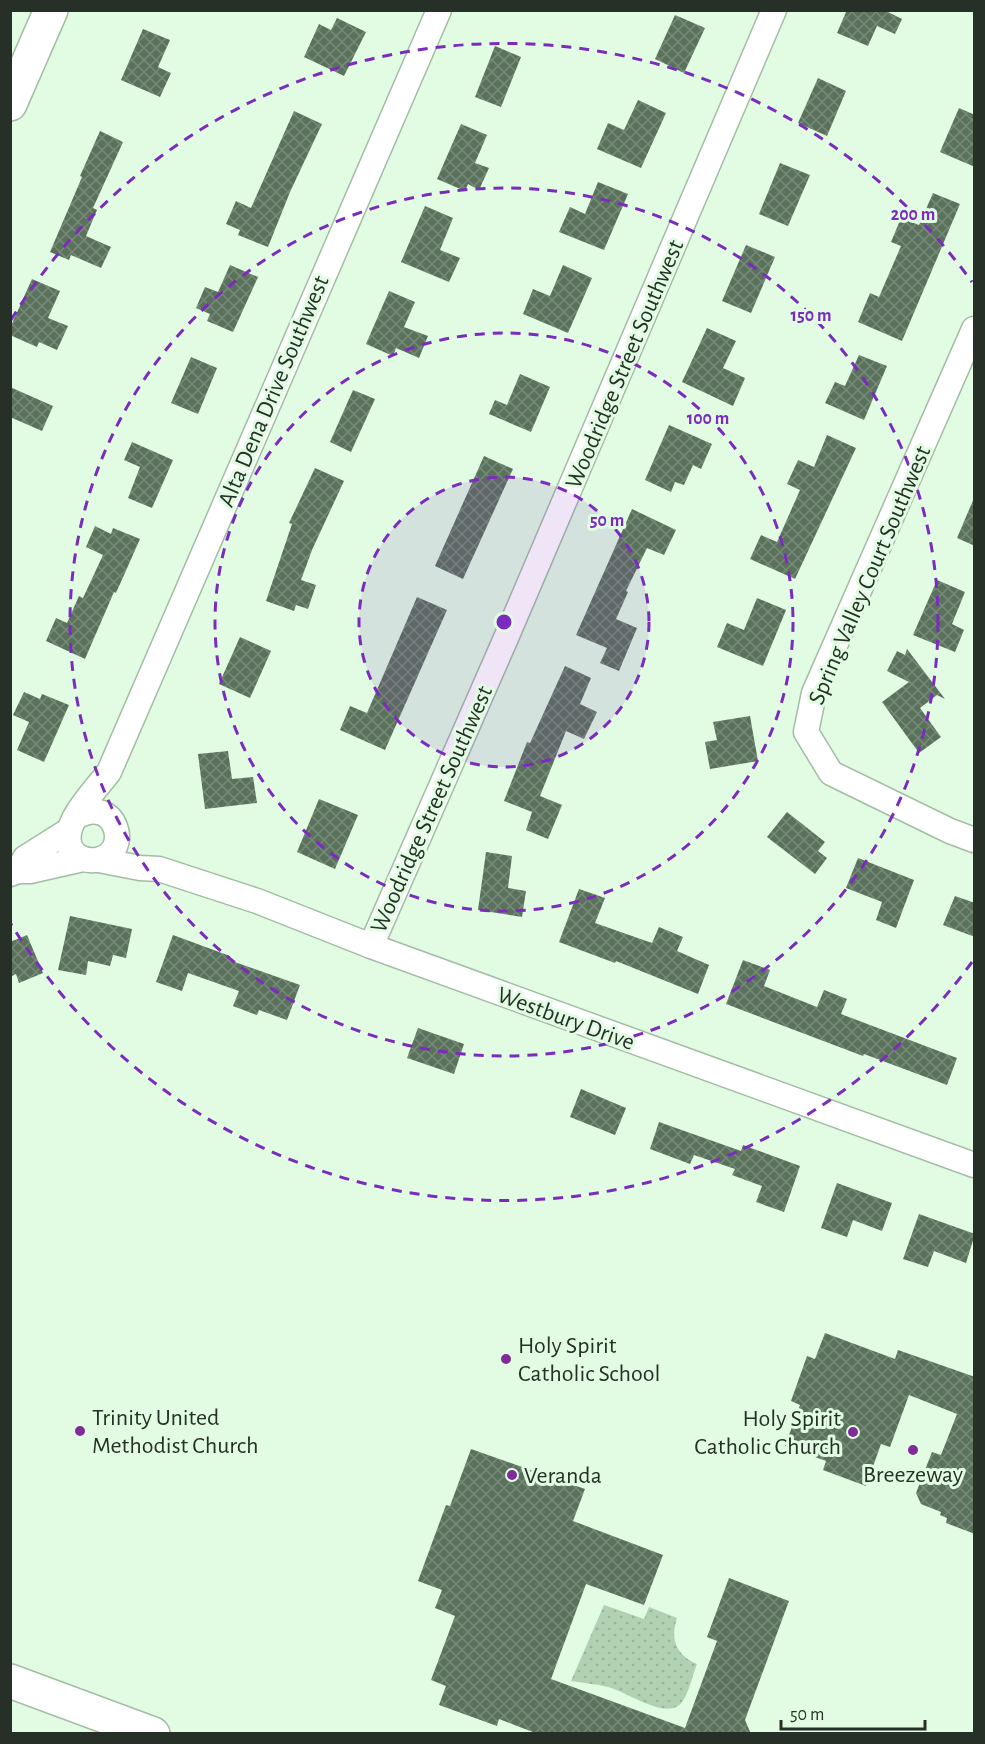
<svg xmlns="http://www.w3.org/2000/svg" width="985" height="1744" font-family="'Alegreya Sans',sans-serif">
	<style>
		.grass { fill: url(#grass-dots) }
		.building { fill: url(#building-cross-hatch) }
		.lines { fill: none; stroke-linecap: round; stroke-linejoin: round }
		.street-casing { stroke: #a3bda5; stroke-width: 27 }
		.secondary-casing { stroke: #a3bda5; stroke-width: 36 }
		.street { stroke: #fff; stroke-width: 24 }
		.secondary { stroke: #fff; stroke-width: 33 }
		.ring { fill: none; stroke: #7b2cbf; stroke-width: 3; stroke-dasharray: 10 8 }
		.poi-dot { fill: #802b9a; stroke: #e1fce3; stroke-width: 2 }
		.labels { text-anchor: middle; stroke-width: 6; stroke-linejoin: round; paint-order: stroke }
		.street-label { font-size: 24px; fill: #263026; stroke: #e1fce3 }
		.poi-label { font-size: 24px; fill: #263026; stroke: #e1fce3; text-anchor: start }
		.centre { fill: #7b2cbf; stroke: #e1fce3; stroke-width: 3 }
		.ring-label { font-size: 18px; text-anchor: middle; font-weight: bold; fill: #7b2cbf; stroke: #e1fce3; stroke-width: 6; stroke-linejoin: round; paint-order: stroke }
	</style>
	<defs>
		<pattern id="grass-dots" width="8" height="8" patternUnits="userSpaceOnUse" patternTransform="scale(1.5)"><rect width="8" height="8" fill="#b0d1b2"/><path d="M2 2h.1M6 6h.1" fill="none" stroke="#97b499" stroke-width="1.8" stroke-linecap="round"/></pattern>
		<pattern id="building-cross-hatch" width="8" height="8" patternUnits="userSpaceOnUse" patternTransform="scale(1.5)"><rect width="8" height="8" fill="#5a725c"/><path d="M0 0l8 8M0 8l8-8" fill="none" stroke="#788a79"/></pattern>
	</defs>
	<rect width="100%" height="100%" fill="#e1fce3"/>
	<path class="grass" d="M604,1605L644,1619L649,1607L677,1618C670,1639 676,1655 697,1664C692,1676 688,1699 678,1706C661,1717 625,1691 608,1687C596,1684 583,1683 571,1681Z"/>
	<g class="building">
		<path d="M842,10H884L902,19L895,34L877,26L868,46L837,33L846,12Z"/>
		<path d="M675,15L705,28L684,73L655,59Z"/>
		<path d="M337,18L366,32L344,76L304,57L319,24L331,30Z"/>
		<path d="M143,29L170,40L158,67L171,73L160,97L121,80Z"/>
		<path d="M495,46L521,57L501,107L475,97Z"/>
		<path d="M818,78L846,91L827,136L798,123Z"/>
		<path d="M638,100L666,113L641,168L597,149L608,123L624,130Z"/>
		<path d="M959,108L975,115V167L940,152Z"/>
		<path d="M294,111L322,124L290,192L268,247L238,235L240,230L226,224L236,201L251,208Z"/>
		<path d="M461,124L487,135L475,163L489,168L479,190L468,184L465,191L437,179Z"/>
		<path d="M100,131L123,142L93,208L97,210L86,236L111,247L101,268L71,255L69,260L50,252L82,177L80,176Z"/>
		<path d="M780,163L810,175L788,226L759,214Z"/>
		<path d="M598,182L628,194L604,250L559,232L570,207L585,214Z"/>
		<path d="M933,193L960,204L902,341L858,322L870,293L879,297L901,246L891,242L901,218L919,225Z"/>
		<path d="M425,206L453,218L440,250L460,258L449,282L401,262Z"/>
		<path d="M746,245L775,257L751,313L722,301Z"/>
		<path d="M230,265L258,277L233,332L207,321L210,314L196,308L205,287L218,292Z"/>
		<path d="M563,265L592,278L568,333L523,314L533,289L550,296Z"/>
		<path d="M32,279L60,291L48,318L68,326L57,350L39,342L37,347L10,335V328Z"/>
		<path d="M389,291L415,302L404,327L428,336L419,358L396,348L393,356L366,344Z"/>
		<path d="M707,328L736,341L723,368L745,378L733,406L682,382Z"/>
		<path d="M859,355L887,366L864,420L825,403L835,382L845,386Z"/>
		<path d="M191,357L217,368L198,414L171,403Z"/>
		<path d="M520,374L550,387L531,432L489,414L495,400L507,405Z"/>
		<path d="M10,387L53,406L42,431L10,417Z"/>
		<path d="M353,390L375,399L351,452L330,442Z"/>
		<path d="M669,425L712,444L701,469L693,465L684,485L675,482L671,492L645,480Z"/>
		<path d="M827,435L856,448L795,579L750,559L761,535L777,542L800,490L787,484L798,460L814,467Z"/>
		<path d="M132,442L173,460L152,508L128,498L140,467L124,460Z"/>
		<path d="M484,456L513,469L463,579L435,566Z"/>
		<path d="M315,468L344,481L312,550L301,580L316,585L308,609L296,605L294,611L266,601L292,524L289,523Z"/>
		<path d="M974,498H975V546L957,538Z"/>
		<path d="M632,509L676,530L664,555L647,548L626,591L628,592L616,619L637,628L619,671L600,663L607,648L576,635Z"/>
		<path d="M95,526L111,534L113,528L140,539L116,593L114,592L85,659L46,641L56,618L67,623L79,596L83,598L103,555L86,547Z"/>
		<path d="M937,580L965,592L952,624L964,630L955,652L913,635Z"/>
		<path d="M417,597L447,610L385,750L340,730L350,706L367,713Z"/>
		<path d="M757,598L786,610L763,666L717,647L727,623L744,630Z"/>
		<path d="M240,637L271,651L250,698L219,684Z"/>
		<path d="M907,649L945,699L937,695L920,708L941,737L919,753L882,702L909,682L887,671L897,651L905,655Z"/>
		<path d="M565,666L591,678L580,704L597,712L584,739L566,731L540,796L562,805L548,839L526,830L532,812L504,801L527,742L530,743Z"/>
		<path d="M24,692L40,699L42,694L69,705L44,762L17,750L29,722L13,715Z"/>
		<path d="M750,716L758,761L710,769L705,742L717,740L713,722Z"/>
		<path d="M228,751L232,779L253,777L257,803L205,809L198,754Z"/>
		<path d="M319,799L358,815L335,869L297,852Z"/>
		<path d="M787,812L825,842L818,851L827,858L815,874L767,837Z"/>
		<path d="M486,852L512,856L508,888L526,891L522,917L478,910Z"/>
		<path d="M858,858L914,880L896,928L876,920L882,902L846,888Z"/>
		<path d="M579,889L605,898L595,923L652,943L659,927L683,937L677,951L709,965L698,994L616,961L615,963L559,942Z"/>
		<path d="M955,896L975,903V937L943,925Z"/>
		<path d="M70,916L132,929L126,958L113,955L110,966L88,961L86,975L58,970Z"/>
		<path d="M27,935L43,973L19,983L16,974L10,977V942Z"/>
		<path d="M173,935L230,956L229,960L300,985L287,1020L259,1010L257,1015L233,1006L239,991L188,973L182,991L156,982Z"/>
		<path d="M743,960L770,970L764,986L817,1007L824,990L847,999L841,1014L957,1058L947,1085L864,1054L863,1056L726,1004Z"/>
		<path d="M418,1028L464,1044L454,1074L407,1058Z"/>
		<path d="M581,1089L626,1108L615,1135L570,1117Z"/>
		<path d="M659,1122L741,1151L743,1145L800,1166L784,1212L756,1202L762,1186L732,1175L735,1169L694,1155L690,1164L650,1149Z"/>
		<path d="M837,1183L892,1203L882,1231L853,1220L847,1237L821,1228Z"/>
		<path d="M919,1214L975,1234L966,1263L934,1251L928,1267L903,1259Z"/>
		<path d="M825,1333L895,1359L898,1350L975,1377V1534L946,1523L947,1518L940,1515L941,1512L921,1504L916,1493L932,1452L941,1455L957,1414L909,1395L890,1447L881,1444L866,1486L823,1470L826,1461L785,1446L800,1405L791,1401L807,1356L815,1359Z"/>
		<path d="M471,1449L585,1489L573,1521L663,1555L644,1605L586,1584L551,1679L685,1728L717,1641L707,1637L729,1578L789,1601L745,1720L751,1734H538L499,1719L497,1726L439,1705L446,1686L431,1680L455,1616L435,1608L442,1590L418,1581L446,1505L450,1506Z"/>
	</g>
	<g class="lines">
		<defs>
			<g id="street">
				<path d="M974,329L814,693L806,732L831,773L950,831L974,840"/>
				<path d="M76,817C116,793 134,854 96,860C89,861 81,859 75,854C52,832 95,791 109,772L439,10"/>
				<path d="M99,860L140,868L159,869L257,901L371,946L974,1165"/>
				<path d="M18,871L25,858L68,831"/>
				<path d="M10,874L18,871H30L83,859"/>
				<path d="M371,946L506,638L774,10"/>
			</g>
			<g id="secondary">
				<path d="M10,104L51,10"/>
				<path d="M10,1681L153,1734"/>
			</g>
		</defs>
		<use href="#street" class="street-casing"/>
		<use href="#secondary" class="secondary-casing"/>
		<use href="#street" class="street"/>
		<use href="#secondary" class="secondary"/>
	</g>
	<circle cx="504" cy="622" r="145" fill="#7b2cbf" fill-opacity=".12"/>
	<g class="ring">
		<circle cx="504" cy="622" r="145"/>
		<circle cx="504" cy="622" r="289"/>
		<circle cx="504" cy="622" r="434"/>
		<path d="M972 962A578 578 0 0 1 11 924M11 320A578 578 0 0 1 972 282"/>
	</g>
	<g class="poi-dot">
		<circle cx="506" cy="1359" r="6"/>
		<circle cx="80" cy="1431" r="6"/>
		<circle cx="853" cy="1432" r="6"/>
		<circle cx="913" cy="1450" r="6"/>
		<circle cx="512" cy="1475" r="6"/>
	</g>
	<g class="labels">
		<g class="street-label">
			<text transform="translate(624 364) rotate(-67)" y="8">Woodridge Street Southwest</text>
			<text transform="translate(273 391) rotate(-67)" y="8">Alta Dena Drive Southwest</text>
			<text transform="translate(869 575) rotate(-67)" y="8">Spring Valley Court Southwest</text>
			<text transform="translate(431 809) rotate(-66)" y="8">Woodridge Street Southwest</text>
			<text transform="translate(566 1018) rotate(20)" y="8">Westbury Drive</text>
		</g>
		<g class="poi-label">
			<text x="518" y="1353">Holy Spirit<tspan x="518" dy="28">Catholic School</tspan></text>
			<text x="92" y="1425">Trinity United<tspan x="92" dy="28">Methodist Church</tspan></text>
			<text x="841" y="1426" text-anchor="end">Holy Spirit<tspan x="841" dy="28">Catholic Church</tspan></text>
			<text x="913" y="1482" text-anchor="middle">Breezeway</text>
			<text x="524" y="1483">Veranda</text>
		</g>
	</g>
	<circle cx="504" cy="622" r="9" class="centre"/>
	<g class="ring-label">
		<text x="913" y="220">200 m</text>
		<text x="811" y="321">150 m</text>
		<text x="708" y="424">100 m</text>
		<text x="607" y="526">50 m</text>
	</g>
	<rect width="985" height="1744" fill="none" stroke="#263026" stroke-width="24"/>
	<path d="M781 1720v9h144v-9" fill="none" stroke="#263026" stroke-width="3"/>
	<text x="790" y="1720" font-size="18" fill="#263026" stroke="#e1fce3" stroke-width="4.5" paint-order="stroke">50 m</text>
</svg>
